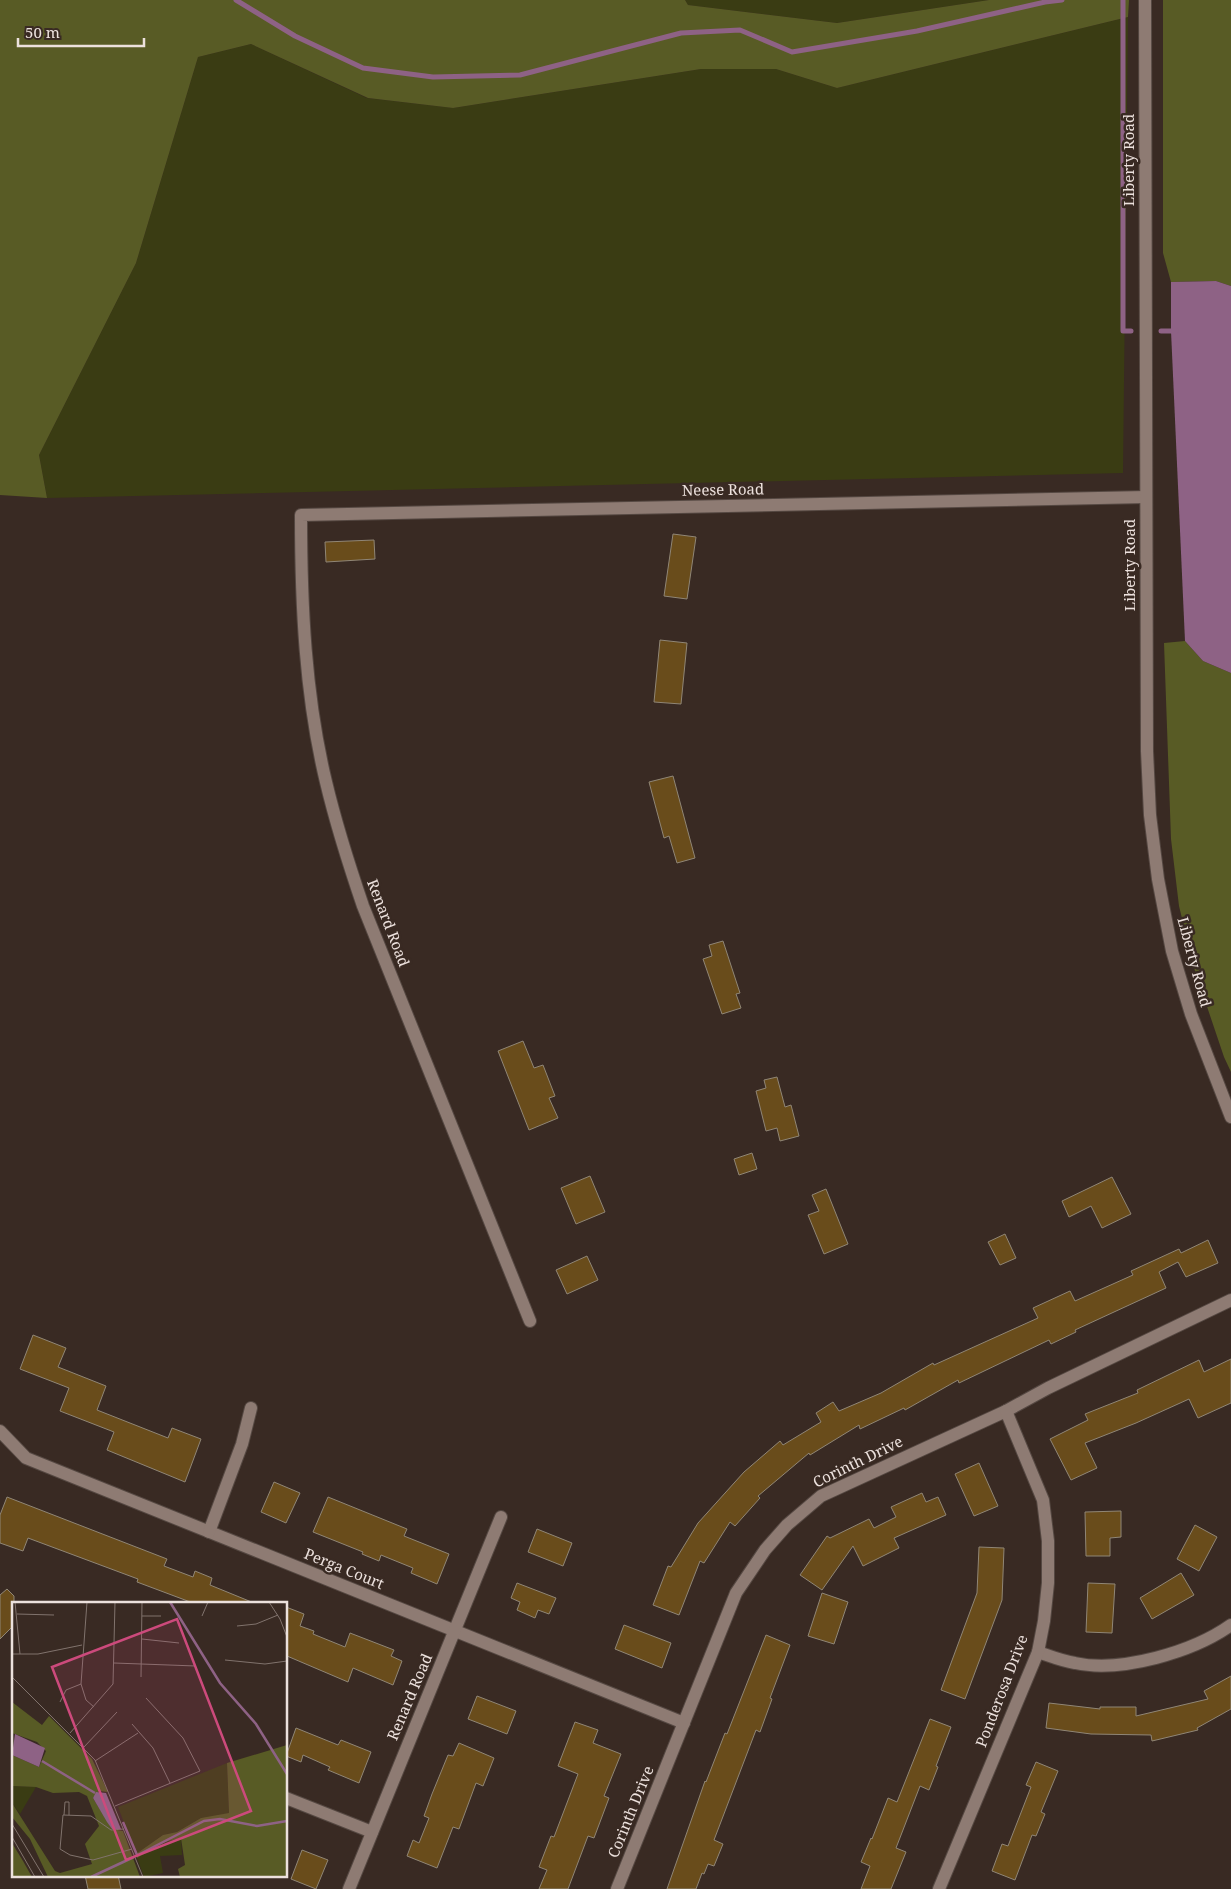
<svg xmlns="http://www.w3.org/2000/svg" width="1231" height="1889" font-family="'Noto Serif',serif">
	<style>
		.green { fill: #3a3c13 }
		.forest { fill: #585b25 }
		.water { fill: #8e6285 }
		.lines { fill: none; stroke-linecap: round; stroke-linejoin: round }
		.stream { stroke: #8e6285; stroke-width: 5 }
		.building { fill: #694c1b; stroke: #908676 }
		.street-casing { stroke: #554842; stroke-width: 14 }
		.secondary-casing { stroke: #554842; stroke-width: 14 }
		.street { stroke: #8e7b73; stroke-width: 12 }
		.secondary { stroke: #8e7b73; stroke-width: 12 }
		.labels { text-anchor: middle; stroke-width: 5; stroke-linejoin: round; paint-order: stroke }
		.street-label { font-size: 15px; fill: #ece1dd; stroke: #392a23 }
		.inset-river { fill: none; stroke: #8e6285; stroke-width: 2.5 }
		.inset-road { fill: none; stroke: #81736d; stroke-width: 1 }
		.view { fill: #cc4a7c; fill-opacity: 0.15; stroke: #cc4a7c; stroke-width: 2.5 }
		.inset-edge { fill: none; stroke: #ece1dd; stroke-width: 2.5 }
	</style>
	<rect width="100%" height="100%" fill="#392a23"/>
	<g class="green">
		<path d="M685,0H989L837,23L688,5Z"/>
		<path d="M1128,17L1123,473L47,498L39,455L136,263L198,57L251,44L367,98L453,108L701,69H776L837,88Z"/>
	</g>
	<g class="forest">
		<path d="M0,0H685L688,5L837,23L989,0H1129L1128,17L837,88L776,69H701L453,108L368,98L251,44L198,57L136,263L39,455L47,498L0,495Z"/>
		<path d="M1163,0H1231V286L1216,281L1171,282L1163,253Z"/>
		<path d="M1185,641L1203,661L1231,673V1072L1224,1057L1195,971L1179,906L1171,839L1164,643Z"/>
	</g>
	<path class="water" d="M1216,281L1231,286V673L1203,661L1185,641L1171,331V282Z"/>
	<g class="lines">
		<g class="stream">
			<path d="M236,0L295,36L363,68L433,77L520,75L681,33L740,30L792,52L917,31L1045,2L1062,0"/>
			<path d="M1123,0V331H1131"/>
			<path d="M1161,331H1176"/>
		</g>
	</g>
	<g class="building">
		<path d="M673,534L696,537L687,599L664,596Z"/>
		<path d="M374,540L375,559L326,562L325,542Z"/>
		<path d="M660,640L687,643L681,704L654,702Z"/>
		<path d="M673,776L695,858L677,863L669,836L664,838L649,782Z"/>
		<path d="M723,941L740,993L736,994L741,1008L722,1014L703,959L712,956L709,945Z"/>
		<path d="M523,1041L534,1068L543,1065L555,1096L549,1098L558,1118L529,1130L498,1051Z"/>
		<path d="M777,1077L785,1107L791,1105L799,1136L780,1141L777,1128L766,1131L756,1091L766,1088L764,1080Z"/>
		<path d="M752,1153L757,1169L739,1175L734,1159Z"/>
		<path d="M590,1176L605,1212L576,1224L561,1188Z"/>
		<path d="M1112,1177L1131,1214L1102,1228L1091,1206L1069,1217L1062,1201Z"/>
		<path d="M826,1189L848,1244L824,1254L808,1215L819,1211L812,1195Z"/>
		<path d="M1005,1234L1016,1258L1000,1265L988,1242Z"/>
		<path d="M1208,1240L1218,1263L1186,1277L1178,1262L1159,1272L1166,1288L1075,1330L1076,1332L1051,1344L1049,1340L959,1383L958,1380L905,1410L904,1408L860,1429L859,1425L810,1455L809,1453L758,1496L760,1498L735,1526L730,1522L704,1563L700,1561L679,1615L653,1605L668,1566L671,1567L698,1523L744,1472L780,1441L783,1445L821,1422L816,1413L833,1402L839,1411L881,1393L933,1363L934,1365L1038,1318L1033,1308L1070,1291L1075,1301L1133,1275L1131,1271L1179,1249L1181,1253Z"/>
		<path d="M587,1256L598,1280L567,1294L556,1270Z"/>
		<path d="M33,1335L66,1348L58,1367L106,1386L97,1410L168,1438L172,1428L201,1439L185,1482L107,1450L114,1432L60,1411L69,1388L20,1369Z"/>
		<path d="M1231,1359V1403L1198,1418L1189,1399L1136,1423L1085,1443L1097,1468L1071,1480L1050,1439L1088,1420L1085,1414L1138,1393L1137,1390L1199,1360L1204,1372Z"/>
		<path d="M979,1463L998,1506L974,1516L955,1474Z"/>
		<path d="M274,1482L300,1493L286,1523L261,1512Z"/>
		<path d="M922,1493L926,1502L938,1497L946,1515L894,1538L899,1548L863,1566L853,1546L822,1590L800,1575L827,1536L830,1538L869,1519L874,1528L896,1517L891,1507Z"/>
		<path d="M7,1497L167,1559L164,1566L193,1577L195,1571L212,1578L210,1585L254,1603H193L137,1582L138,1579L28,1538L23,1551L0,1543V1515Z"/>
		<path d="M328,1497L407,1529L404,1536L449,1554L437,1584L411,1573L413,1568L381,1555L379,1561L362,1554L363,1552L313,1532Z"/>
		<path d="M1121,1511V1537L1110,1538V1556H1086L1085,1512Z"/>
		<path d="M1195,1525L1217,1537L1199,1571L1177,1559Z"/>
		<path d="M537,1529L572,1543L563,1566L528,1552Z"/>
		<path d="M979,1547L1004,1548L1002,1600L965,1699L941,1690L977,1593Z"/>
		<path d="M1181,1573L1194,1595L1152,1619L1140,1598Z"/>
		<path d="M517,1583L556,1598L549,1614L538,1610L535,1618L517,1610L520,1602L511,1598Z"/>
		<path d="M1088,1583L1115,1584L1112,1633L1086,1632Z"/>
		<path d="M7,1589L14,1596V1625L0,1639V1595Z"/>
		<path d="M822,1593L848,1602L834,1644L808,1636Z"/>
		<path d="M286,1607L304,1614L300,1626L314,1631L313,1634L345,1647L350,1633L394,1650L391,1656L402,1661L393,1685L353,1668L348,1682L287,1656L286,1657Z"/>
		<path d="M624,1625L671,1643L662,1668L615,1649Z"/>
		<path d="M766,1635L790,1645L770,1698L772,1699L760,1732L756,1730L714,1840L723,1844L714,1866L708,1864L704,1874L702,1873L696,1889H667L705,1781L706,1782L725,1733L727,1734Z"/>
		<path d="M1231,1676V1709L1197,1728L1198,1730L1152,1741L1151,1735L1091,1734L1046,1728L1049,1703L1100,1709V1707H1136V1716L1208,1699L1204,1691Z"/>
		<path d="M477,1696L516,1711L507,1734L468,1719Z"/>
		<path d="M930,1719L951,1727L936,1766L938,1767L929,1790L920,1786L896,1848L906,1852L891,1889H861L870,1866L861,1862L871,1838L872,1839L888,1798L897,1802Z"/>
		<path d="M575,1722L598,1730L593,1743L621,1754L604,1796L609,1798L594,1838L588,1836L568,1889H539L547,1870L539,1867L551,1836L554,1837L578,1774L558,1766Z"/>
		<path d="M296,1728L338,1745L341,1740L371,1752L359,1783L328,1770L330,1767L303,1755L301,1762L286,1756Z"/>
		<path d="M459,1743L494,1758L483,1786L476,1783L459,1829L453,1827L437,1868L407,1856L413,1840L419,1843L429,1818L424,1816L432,1794L448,1755L453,1756Z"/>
		<path d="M1036,1762L1058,1771L1041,1812L1045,1814L1036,1836L1032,1835L1015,1880L992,1871L1002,1844L1008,1846L1031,1787L1026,1785Z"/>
		<path d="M302,1850L328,1860L316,1889L291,1879Z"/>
		<path d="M85,1875H118L121,1889H88Z"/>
	</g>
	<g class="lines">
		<defs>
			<g id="street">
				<path d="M530,1321L363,906C349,865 336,824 326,782C305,695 301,604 301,515L1146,497"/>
				<path d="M0,1431L26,1458L684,1723"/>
				<path d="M209,1532L242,1444L251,1408"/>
				<path d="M1038,1652C1050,1656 1062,1661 1075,1663C1121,1673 1193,1652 1231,1625"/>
				<path d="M286,1798L372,1832"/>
				<path d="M349,1889L501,1517"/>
				<path d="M617,1889L736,1593L765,1550L787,1525L821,1496L1006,1411L1048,1388L1231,1300"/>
				<path d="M939,1889L1038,1652L1044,1621L1048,1583V1541L1043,1500L1006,1411"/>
			</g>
			<path id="secondary" d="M1145,0L1147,751L1150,815L1158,879L1172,951L1191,1014L1231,1117"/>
		</defs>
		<use href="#street" class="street-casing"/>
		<use href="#secondary" class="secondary-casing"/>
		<use href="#street" class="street"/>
		<use href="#secondary" class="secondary"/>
	</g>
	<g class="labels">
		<g class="street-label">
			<text transform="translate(1129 160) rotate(-90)" y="5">Liberty Road</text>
			<text transform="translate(723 490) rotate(-1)" y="5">Neese Road</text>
			<text transform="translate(1130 565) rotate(-90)" y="5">Liberty Road</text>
			<text transform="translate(388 923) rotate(69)" y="5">Renard Road</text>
			<text transform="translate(1194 962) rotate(75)" y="5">Liberty Road</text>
			<text transform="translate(858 1462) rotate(-26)" y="5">Corinth Drive</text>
			<text transform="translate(344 1569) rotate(22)" y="5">Perga Court</text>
			<text transform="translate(1002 1691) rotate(-69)" y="5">Ponderosa Drive</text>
			<text transform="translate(410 1697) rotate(-67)" y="5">Renard Road</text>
			<text transform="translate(631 1812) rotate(-68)" y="5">Corinth Drive</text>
		</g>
	</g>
	<g transform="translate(12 1602)">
		<rect width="275" height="275" fill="#392a23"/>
		<path d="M215,161L217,211L212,215L189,216L165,230L151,233L124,252L106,205ZM0,184L24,185L8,212L0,201ZM169,236L170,253L148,254L151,271L132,275L125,256L153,240Z" fill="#3a3c13"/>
		<path d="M0,100L30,123L37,114L80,157L96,190L87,189L81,196L100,227L111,229L128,275H36L18,237L0,215V201L43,269L48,271L80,262L73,242L87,224L75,194L67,190L41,191L24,185L0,184V153L27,165L34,149L25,140L0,131ZM275,143V275H168L166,267L173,263L169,236L153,240L125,256L124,252L151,233L165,230L189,216L217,211L215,161ZM0,241L11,259L20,275H0Z" fill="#585b25"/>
		<path d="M3,132L33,146L27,165L0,153ZM84,190L94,191L109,227H100L95,220L81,196Z" fill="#8e6285"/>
		<path class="inset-river" d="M158,0L208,81L244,122L275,172M30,159L83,191M111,220L125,253M124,254L192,219L208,217L245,224L275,219M79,275L122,255"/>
		<path class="inset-road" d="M3,0L8,52M75,0L69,82L74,98L82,105M257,0L268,17L275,35M5,12L42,13M130,14H149M190,14L196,0M225,24L244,22L266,13M130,37L167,41M0,52H26L70,43M213,58L253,62L275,59M102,61L184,64M0,75L83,158L131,275M129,75L130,0M48,100L54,88L69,82M120,122L141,146L158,181M58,131L101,82L103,0M72,145L105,110M83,159L126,131M103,204L188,169L171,136L134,96M52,213L53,200H57V213M0,222L32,275M112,227L99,228L79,214L51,213L48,247L58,253L81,258L120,247M0,235L23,275"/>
		<path class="view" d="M165,17L239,209L114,258L40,65Z"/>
		<rect width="275" height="275" class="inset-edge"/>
	</g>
	<path d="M18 38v8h126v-8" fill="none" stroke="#ece1dd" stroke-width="2.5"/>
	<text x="25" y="38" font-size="15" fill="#ece1dd" stroke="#392a23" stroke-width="4" paint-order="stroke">50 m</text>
</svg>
